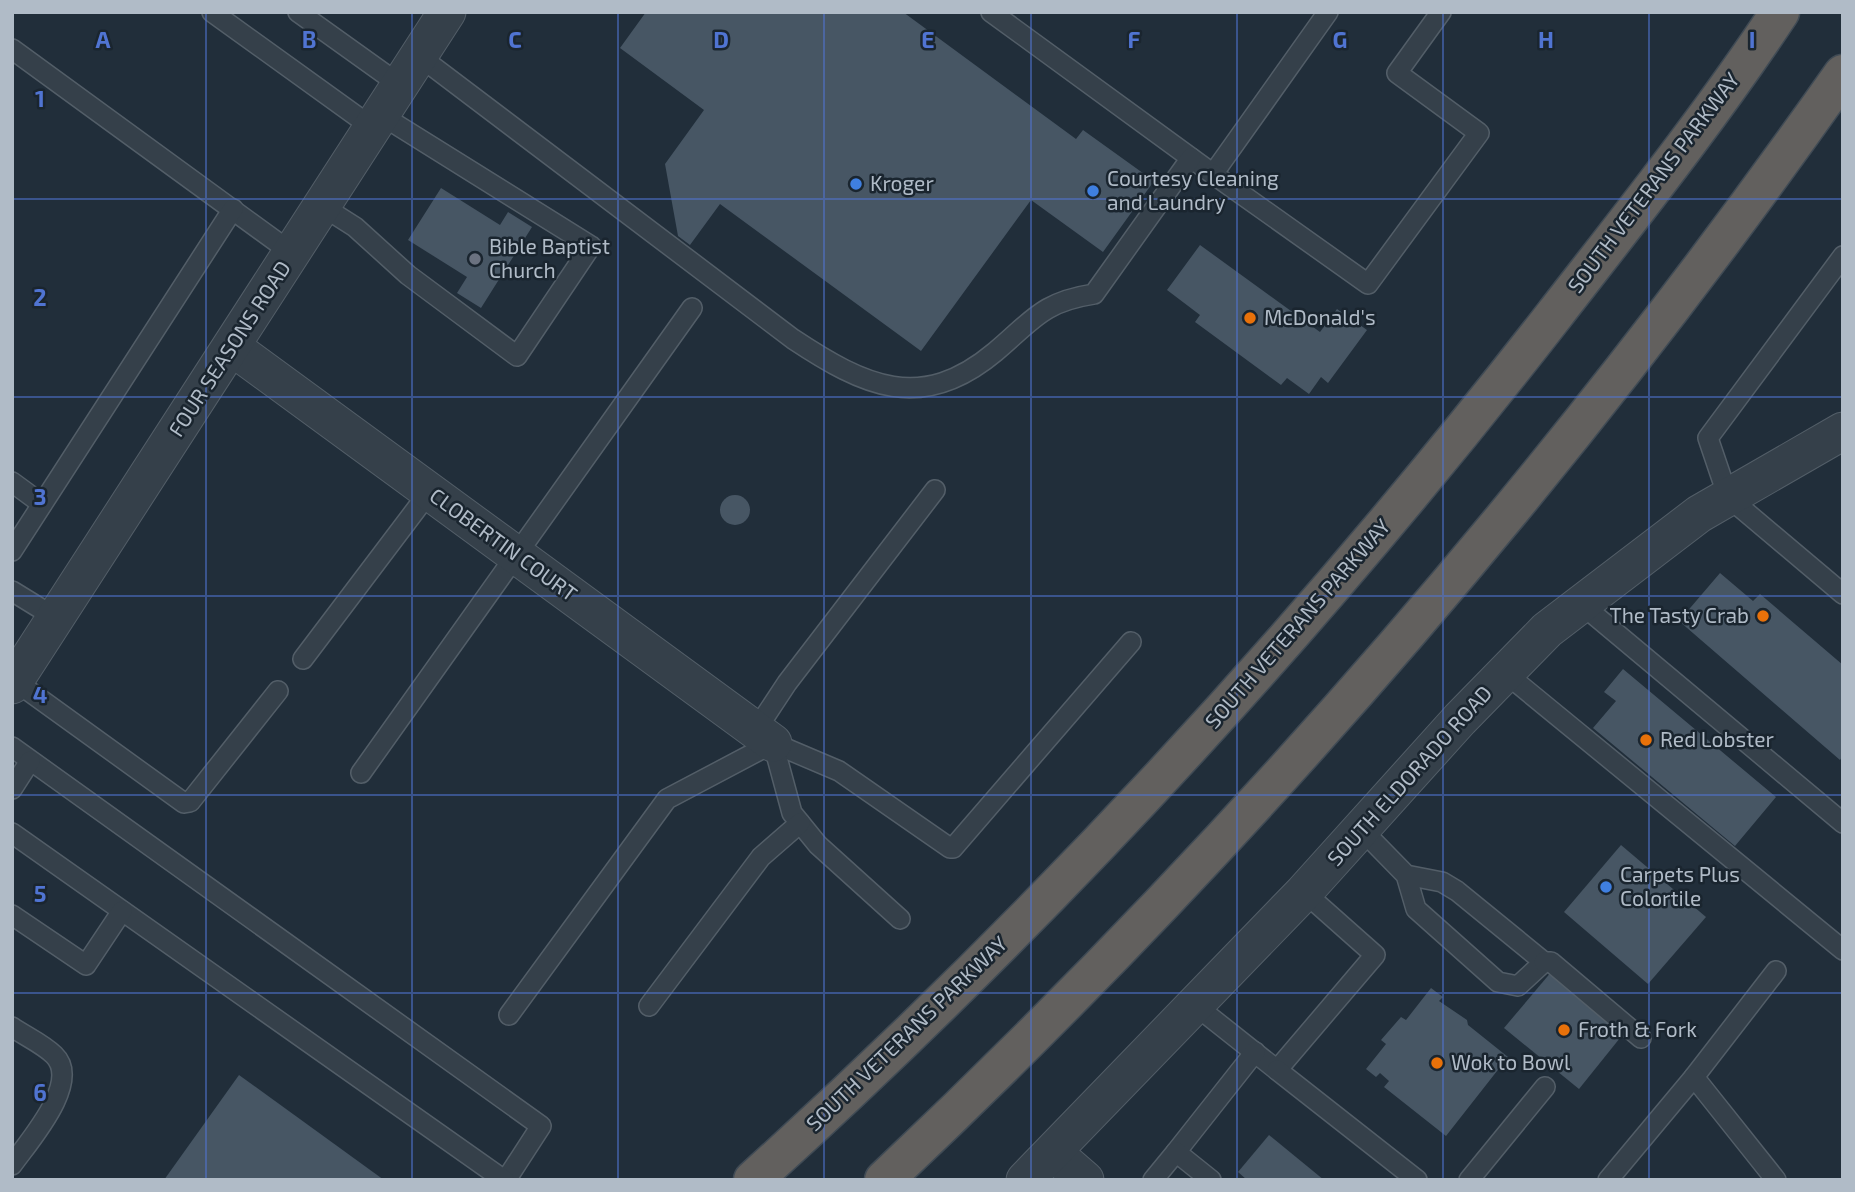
<svg xmlns="http://www.w3.org/2000/svg" width="1855" height="1192" font-family="'Exo 2',sans-serif">
	<style>
		.building { fill: #475664 }
		.lines { fill: none; stroke-linecap: round; stroke-linejoin: round }
		.service-casing { stroke: #535e68; stroke-width: 22 }
		.minor-casing { stroke: #535e68; stroke-width: 39 }
		.trunk-casing { stroke: #404b55; stroke-width: 41 }
		.service { stroke: #35404a; stroke-width: 19 }
		.minor { stroke: #35404a; stroke-width: 37 }
		.trunk { stroke: #62605e; stroke-width: 38 }
		.grid { fill: none; stroke: #5074d2; stroke-width: 2; stroke-opacity: 0.55 }
		.shop-dot { fill: #3f7fe0; stroke: #1a252f; stroke-width: 2.5 }
		.worship-dot { fill: #6b7280; stroke: #1a252f; stroke-width: 2.5 }
		.food-dot { fill: #e8710a; stroke: #1a252f; stroke-width: 2.5 }
		.labels { text-anchor: middle; stroke-width: 5; stroke-linejoin: round; paint-order: stroke }
		.poi-label { font-size: 21px; fill: #b0bbc7; stroke: #1a252f; text-anchor: start }
		.street-label { font-size: 21px; fill: #b0bbc7; stroke: #1a252f }
		.grid-label { font-size: 23px; text-anchor: middle; font-weight: bold; fill: #5074d2; stroke: #1a252f; stroke-width: 5; stroke-linejoin: round; paint-order: stroke }
	</style>
	<rect width="100%" height="100%" fill="#212e3a"/>
	<g class="building">
		<path d="M646,12H903L1076,139L1083,130L1154,181L1103,252L1031,200L921,351L720,204L690,245L678,236L665,164L704,110L620,48Z"/>
		<path d="M441,188L500,225L508,212L532,227L481,308L457,293L467,277L408,240Z"/>
		<path d="M1200,245L1320,332L1337,309L1367,330L1328,383L1321,377L1309,394L1287,378L1281,385L1195,322L1200,315L1167,290Z"/>
		<circle cx="735" cy="510" r="15"/>
		<path d="M1720,573L1753,601L1760,594L1843,665V756L1840,760L1679,621Z"/>
		<path d="M1623,669L1776,797L1735,846L1593,728L1616,701L1604,692Z"/>
		<path d="M1621,845L1706,917L1648,984L1564,912Z"/>
		<path d="M1552,971L1624,1033L1579,1089L1504,1028Z"/>
		<path d="M1431,988L1443,997L1439,1001L1467,1020L1468,1025L1508,1057L1446,1136L1384,1087L1389,1081L1380,1073L1376,1077L1366,1069L1386,1044L1381,1040L1401,1017L1406,1020Z"/>
		<path d="M239,1075L384,1180H164Z"/>
		<path d="M1269,1135L1324,1180H1247L1238,1172Z"/>
	</g>
	<g class="lines">
		<defs>
			<g id="service">
				<path d="M212,12L373,128"/>
				<path d="M298,12L400,85"/>
				<path d="M991,12L1213,174L1328,12"/>
				<path d="M12,49L292,253"/>
				<path d="M419,56L793,339C864,386 921,414 995,352C1033,320 1042,302 1094,294L1191,158"/>
				<path d="M1213,174L1368,284L1479,133L1397,73L1441,12"/>
				<path d="M322,206L355,227L408,275L517,356L591,246L381,115"/>
				<path d="M1843,256L1708,438L1728,497L1843,594"/>
				<path d="M12,482L42,504"/>
				<path d="M12,551L233,209"/>
				<path d="M12,591L56,618"/>
				<path d="M1580,603L1843,823"/>
				<path d="M303,659L430,491"/>
				<path d="M1504,672L1843,950"/>
				<path d="M15,681L184,803L190,802L278,691"/>
				<path d="M756,730L787,683L935,490"/>
				<path d="M773,743L839,771L950,848H953L1131,642"/>
				<path d="M773,743L792,813L818,845L900,919"/>
				<path d="M12,747L541,1126L506,1180"/>
				<path d="M361,773L692,308"/>
				<path d="M12,789L30,761"/>
				<path d="M1361,829L1406,875L1416,909L1498,982L1518,986L1544,962L1457,891L1442,882L1406,875"/>
				<path d="M12,833L504,1180"/>
				<path d="M12,915L86,965L122,911"/>
				<path d="M1544,962H1551L1641,1038"/>
				<path d="M1195,1005L1277,1070L1375,955L1304,892"/>
				<path d="M649,1006L761,857L800,823"/>
				<path d="M509,1015L667,799L773,743"/>
				<path d="M12,1027C25,1036 43,1044 54,1055C82,1082 29,1141 12,1165"/>
				<path d="M1277,1070L1417,1180"/>
				<path d="M1694,1077L1776,971"/>
				<path d="M1176,1152L1255,1052"/>
				<path d="M1153,1180L1176,1152L1211,1180"/>
				<path d="M1469,1180L1545,1087"/>
				<path d="M1608,1180L1694,1077L1776,1180"/>
			</g>
			<g id="minor">
				<path d="M232,347L773,743"/>
				<path d="M12,685L447,12"/>
				<path d="M1054,1153L1085,1180"/>
				<path d="M1025,1180L1304,892L1460,719L1547,630L1699,514L1843,431"/>
			</g>
			<g id="trunk">
				<path d="M753,1180C1045,916 1314,624 1555,314C1632,215 1711,116 1780,12"/>
				<path d="M884,1180C1240,844 1561,474 1843,74"/>
			</g>
		</defs>
		<use href="#service" class="service-casing"/>
		<use href="#minor" class="minor-casing"/>
		<use href="#trunk" class="trunk-casing"/>
		<use href="#service" class="service"/>
		<use href="#minor" class="minor"/>
		<use href="#trunk" class="trunk"/>
	</g>
	<path class="grid" d="M206,12V1180M412,12V1180M618,12V1180M824,12V1180M1031,12V1180M1237,12V1180M1443,12V1180M1649,12V1180M12,199H1843M12,397H1843M12,596H1843M12,795H1843M12,993H1843"/>
	<g class="shop-dot">
		<circle cx="856" cy="184" r="7"/>
		<circle cx="1093" cy="191" r="7"/>
		<circle cx="1606" cy="887" r="7"/>
	</g>
	<circle class="worship-dot" cx="475" cy="259" r="7"/>
	<g class="food-dot">
		<circle cx="1250" cy="318" r="7"/>
		<circle cx="1763" cy="616" r="7"/>
		<circle cx="1646" cy="740" r="7"/>
		<circle cx="1564" cy="1030" r="7"/>
		<circle cx="1437" cy="1063" r="7"/>
	</g>
	<g class="labels">
		<g class="poi-label">
			<text x="1107" y="186">Courtesy Cleaning<tspan x="1107" dy="24">and Laundry</tspan></text>
			<text x="870" y="191">Kroger</text>
			<text x="489" y="254">Bible Baptist<tspan x="489" dy="24">Church</tspan></text>
			<text x="1264" y="325">McDonald's</text>
			<text x="1749" y="623" text-anchor="end">The Tasty Crab</text>
			<text x="1660" y="747">Red Lobster</text>
			<text x="1620" y="882">Carpets Plus<tspan x="1620" dy="24">Colortile</tspan></text>
			<text x="1578" y="1037">Froth &amp; Fork</text>
			<text x="1451" y="1070">Wok to Bowl</text>
		</g>
		<g class="street-label">
			<text transform="translate(1654 183) rotate(-53)" y="7">SOUTH VETERANS PARKWAY</text>
			<text transform="translate(230 349) rotate(-57)" y="7">FOUR SEASONS ROAD</text>
			<text transform="translate(503 545) rotate(36)" y="7">CLOBERTIN COURT</text>
			<text transform="translate(1298 624) rotate(-49)" y="7">SOUTH VETERANS PARKWAY</text>
			<text transform="translate(1410 776) rotate(-48)" y="7">SOUTH ELDORADO ROAD</text>
			<text transform="translate(907 1034) rotate(-44)" y="7">SOUTH VETERANS PARKWAY</text>
		</g>
	</g>
	<g class="grid-label">
		<text x="103" y="48">A</text>
		<text x="309" y="48">B</text>
		<text x="515" y="48">C</text>
		<text x="721" y="48">D</text>
		<text x="928" y="48">E</text>
		<text x="1134" y="48">F</text>
		<text x="1340" y="48">G</text>
		<text x="1546" y="48">H</text>
		<text x="1752" y="48">I</text>
		<text x="40" y="107">1</text>
		<text x="40" y="306">2</text>
		<text x="40" y="505">3</text>
		<text x="40" y="703">4</text>
		<text x="40" y="902">5</text>
		<text x="40" y="1101">6</text>
	</g>
	<rect width="1855" height="1192" fill="none" stroke="#b0bbc7" stroke-width="28"/>
</svg>
